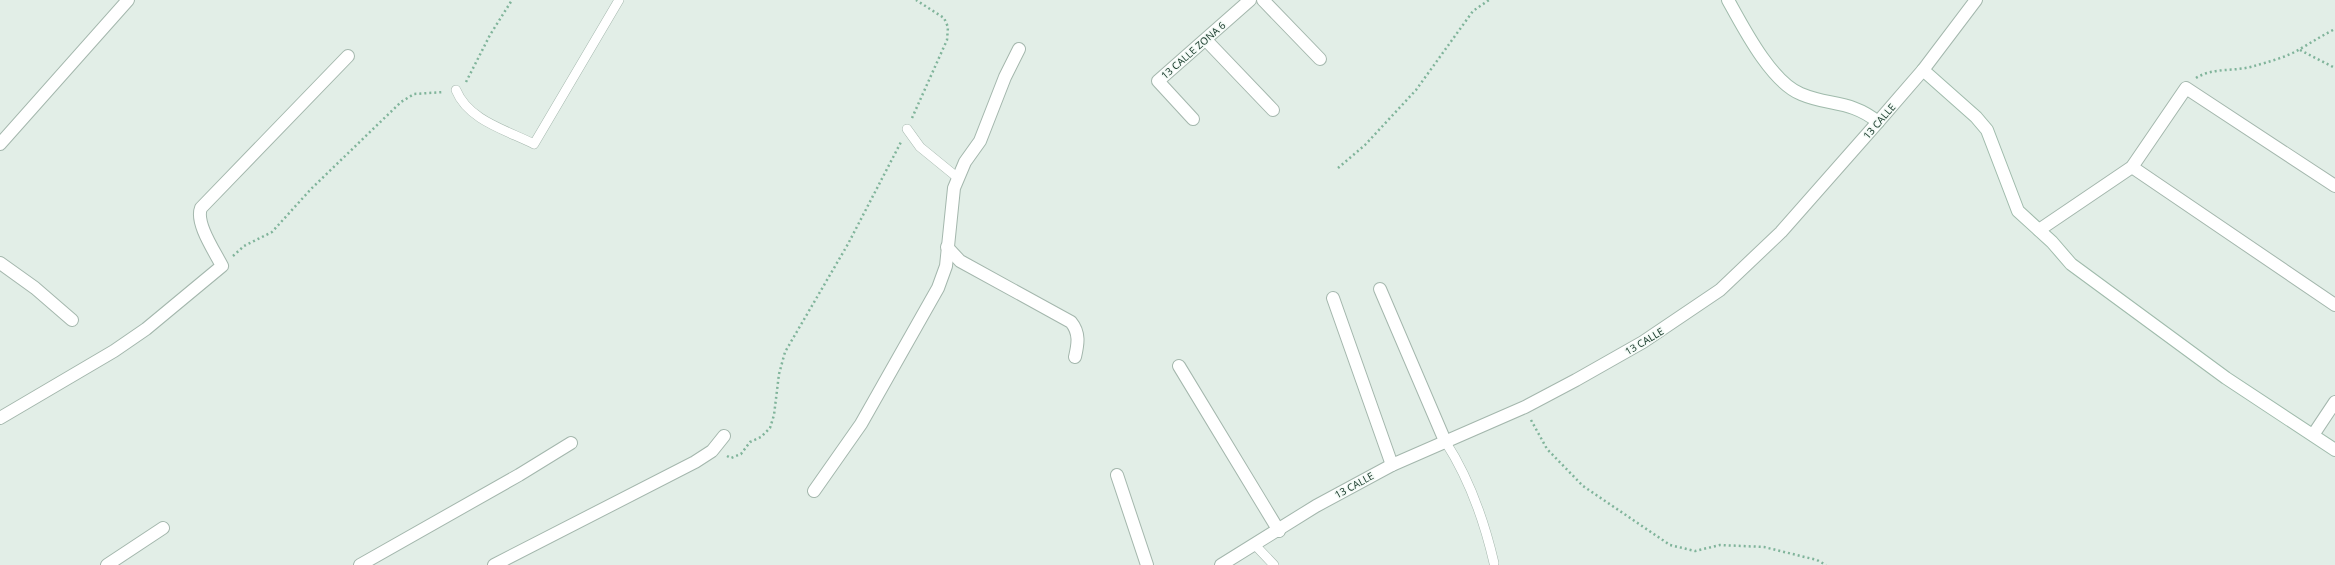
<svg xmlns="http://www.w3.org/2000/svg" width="2335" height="565" font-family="'Noto Sans',sans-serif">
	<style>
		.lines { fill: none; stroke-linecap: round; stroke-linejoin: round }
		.lane-casing { stroke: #a4b7ad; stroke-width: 10 }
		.street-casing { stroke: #a4b7ad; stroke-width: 14 }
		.secondary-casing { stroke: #a0bbac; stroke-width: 14 }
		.path { stroke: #80b49b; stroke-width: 2.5; stroke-dasharray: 2 3; stroke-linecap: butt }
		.lane { stroke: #fff; stroke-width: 9 }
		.street { stroke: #fff; stroke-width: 12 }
		.secondary { stroke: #fff; stroke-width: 12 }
		.labels { text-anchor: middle; stroke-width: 3; stroke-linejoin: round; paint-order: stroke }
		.street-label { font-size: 10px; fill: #204132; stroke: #f3faf6 }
	</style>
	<rect width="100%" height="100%" fill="#e2eee7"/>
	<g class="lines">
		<defs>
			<g id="lane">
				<path d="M456,90C468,120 506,130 534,144L619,0"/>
				<path d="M907,129L920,147L958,178"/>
				<path d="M1445,441C1469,478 1484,520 1494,563"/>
				<path d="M1255,545L1274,565"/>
			</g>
			<g id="street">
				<path d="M1263,0L1320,59"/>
				<path d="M1206,40L1273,110"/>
				<path d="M1193,119L1158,81L1250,0"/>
				<path d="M0,144L128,0"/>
				<path d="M2132,167L2335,305"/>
				<path d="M2039,230L2132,167L2186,88L2335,186"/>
				<path d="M947,247L960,261L1071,322C1080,333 1078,344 1075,357"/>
				<path d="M0,263L35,288L72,320"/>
				<path d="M1380,289L1445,441"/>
				<path d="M1333,298L1392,465"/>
				<path d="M1179,366L1279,531"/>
				<path d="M0,418L114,351L146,329L222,266C215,252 195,223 201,208L348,56"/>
				<path d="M2313,435L2335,402"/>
				<path d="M1117,475L1147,565"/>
				<path d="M814,491L861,424L938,288L946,266L954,188L965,162L980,141L1005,77L1019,49"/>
				<path d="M107,565L163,528"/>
				<path d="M360,565L519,475L571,443"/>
				<path d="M494,565L695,462L712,451L724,436"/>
				<path d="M1221,565L1316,506L1392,465L1525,407L1576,380L1643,342L1720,290L1781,232L1878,122L1923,70L1976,0"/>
			</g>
			<g id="secondary">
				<path d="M1728,0C1743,27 1771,82 1801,94C1829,106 1851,100 1878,122"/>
				<path d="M1923,70L1976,117L1987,130L2018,211L2052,242L2071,264L2226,378L2335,450"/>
			</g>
		</defs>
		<use href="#lane" class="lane-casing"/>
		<use href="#street" class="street-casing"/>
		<use href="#secondary" class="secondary-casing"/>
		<g class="path">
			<path d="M2300,50L2335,68"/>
			<path d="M2196,78C2213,67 2235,72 2254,66C2268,62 2287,57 2300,49C2312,42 2323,35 2335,29"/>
			<path d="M466,82L490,35L512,0"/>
			<path d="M912,118L947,40L948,27L944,18L916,0"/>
			<path d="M1338,168L1365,145L1416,90L1473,11L1489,0"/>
			<path d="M233,256L244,246L272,232L311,189L401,102L414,94L444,92"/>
			<path d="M1531,420L1547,449L1583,486L1670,545L1695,551L1720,545L1764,547L1817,560L1826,565"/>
			<path d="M727,456L731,458L741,454L750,442L761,437L770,428L774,415L779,374L785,352L848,244L901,142"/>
		</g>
		<use href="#lane" class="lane"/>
		<use href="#street" class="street"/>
		<use href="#secondary" class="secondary"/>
	</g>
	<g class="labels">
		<g class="street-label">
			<text transform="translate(1193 50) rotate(-41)" y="4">13 CALLE ZONA 6</text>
			<text transform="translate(1879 121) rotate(-49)" y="4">13 CALLE</text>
			<text transform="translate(1644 341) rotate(-31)" y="4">13 CALLE</text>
			<text transform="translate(1354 485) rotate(-29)" y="4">13 CALLE</text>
		</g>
	</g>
</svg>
